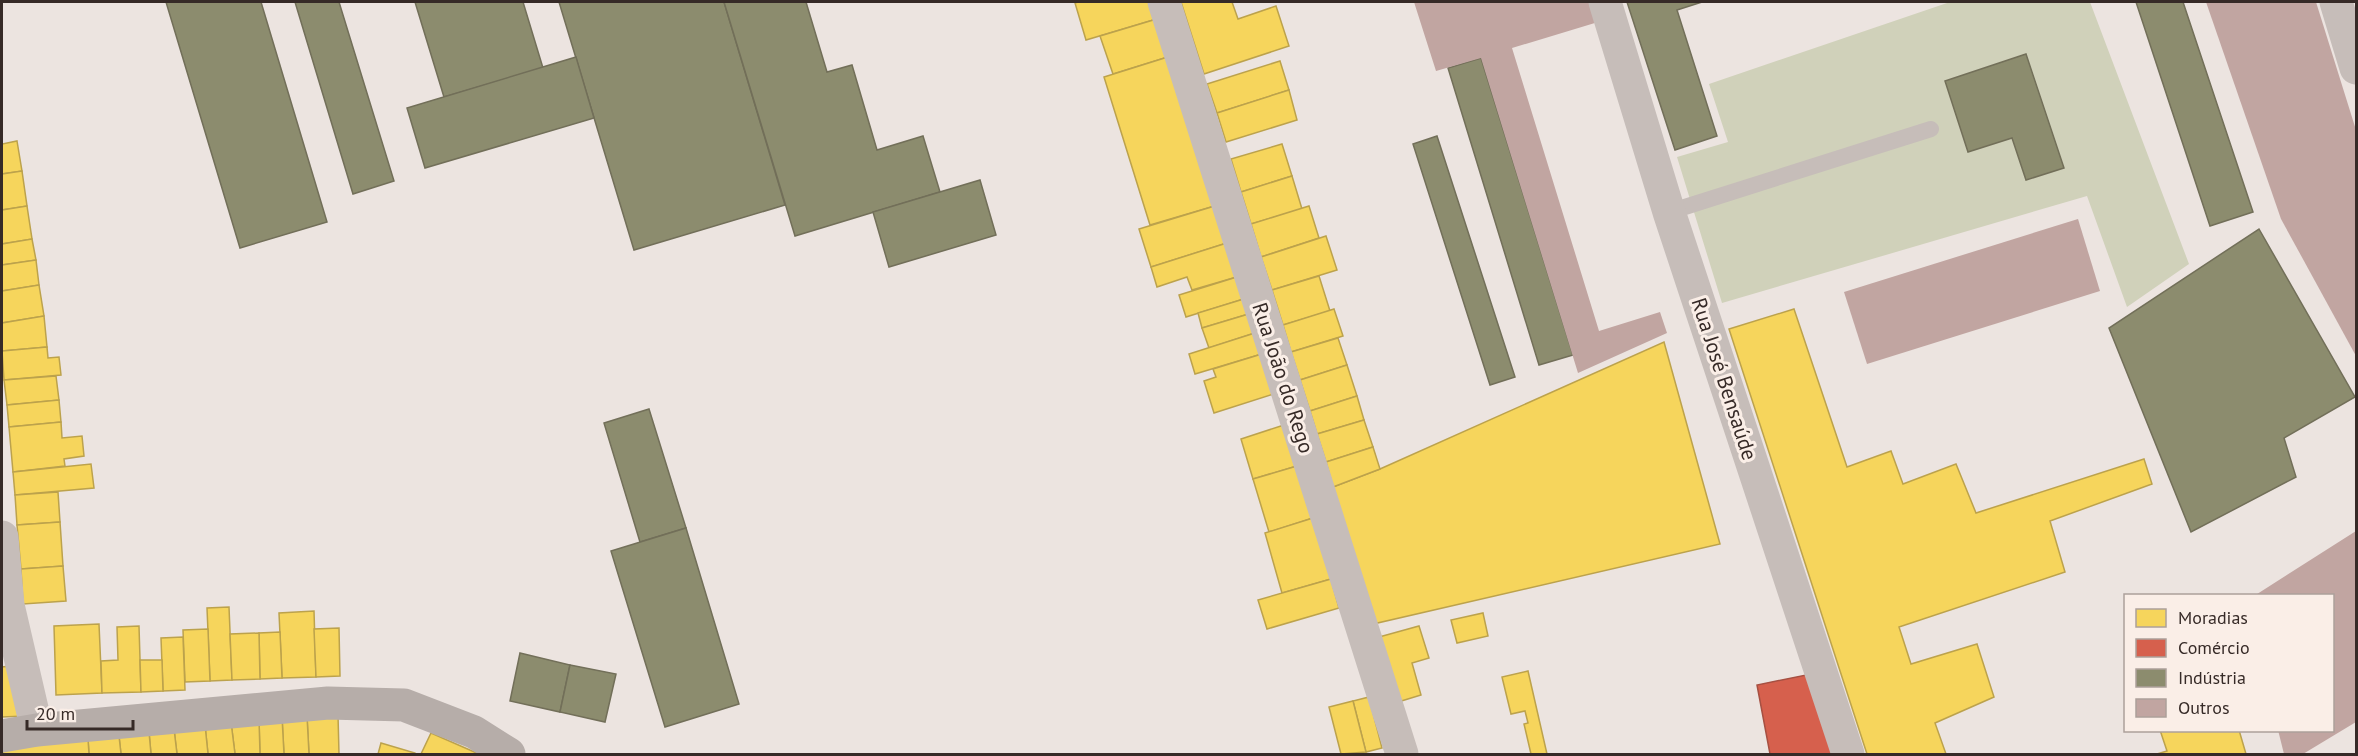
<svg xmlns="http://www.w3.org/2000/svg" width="2358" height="756" font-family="'PT Sans',sans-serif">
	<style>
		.green { fill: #d0d1ba }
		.homes { fill: #f6d55c; stroke: #bca24c; stroke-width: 1.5 }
		.shops { fill: #d6604d; stroke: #a65042; stroke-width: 1.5 }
		.industry { fill: #8c8c6e; stroke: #726f59; stroke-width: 1.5 }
		.building { fill: #c1a5a1 }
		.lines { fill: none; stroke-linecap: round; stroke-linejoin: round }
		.service { stroke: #c6bdb9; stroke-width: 16 }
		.minor { stroke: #c6bdb9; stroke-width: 33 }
		.secondary { stroke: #b6ada9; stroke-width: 33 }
		.labels { text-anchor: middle; stroke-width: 6; stroke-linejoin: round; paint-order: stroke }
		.street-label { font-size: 21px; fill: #362a27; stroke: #faeee7 }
	</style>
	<rect width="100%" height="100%" fill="#ece4e0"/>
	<path class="green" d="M1950,2H2090L2189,264L2127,307L2087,196L1722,303L1677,157L1728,142L1709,84Z"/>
	<g class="homes">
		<path d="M1078,2H1154L1160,18L1086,40L1075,3Z"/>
		<path d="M1181,2H1232L1238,19L1276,6L1289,46L1204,74Z"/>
		<path d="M1160,18L1171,56L1113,74L1100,36Z"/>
		<path d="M1171,56L1218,205L1150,225L1104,77Z"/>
		<path d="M1280,61L1289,90L1217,113L1207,84Z"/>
		<path d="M1289,90L1297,120L1226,142L1217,113Z"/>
		<path d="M17,141L22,171L2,174V144Z"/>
		<path d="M1282,144L1292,176L1241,192L1231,159Z"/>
		<path d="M22,171L27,206L2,210V174Z"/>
		<path d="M1292,176L1302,209L1251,224L1241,192Z"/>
		<path d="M1218,205L1230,242L1151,267L1139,229Z"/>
		<path d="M27,206L32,239L2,244V210Z"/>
		<path d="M1309,206L1319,238L1261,257L1251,224Z"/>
		<path d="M1326,236L1337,270L1272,290L1261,257Z"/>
		<path d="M32,239L36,260L2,265V244Z"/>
		<path d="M1230,242L1240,276L1192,290L1187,277L1157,287L1151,267Z"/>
		<path d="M36,260L39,285L2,291V265Z"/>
		<path d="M1240,276L1247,298L1186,317L1179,295Z"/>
		<path d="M1319,276L1330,311L1283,325L1272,290Z"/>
		<path d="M39,285L44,316L2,323V291Z"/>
		<path d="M1247,298L1252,313L1202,328L1198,313Z"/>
		<path d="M1334,309L1343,336L1291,352L1283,325Z"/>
		<path d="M1794,309L1847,467L1891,451L1903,484L1956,464L1976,513L2144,459L2152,484L2050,521L2065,572L1899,627L1911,664L1977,644L1994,697L1935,723L1946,754H1867L1729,329Z"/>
		<path d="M1252,313L1258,332L1209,348L1202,328Z"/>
		<path d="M44,316L47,347L2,351V323Z"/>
		<path d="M1258,332L1265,353L1195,374L1189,354Z"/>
		<path d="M1338,338L1347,365L1300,380L1291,352Z"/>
		<path d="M1664,342L1720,544L1373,624L1333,487L1380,469Z"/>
		<path d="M47,347L48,358L59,357L61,375L4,380L2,351Z"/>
		<path d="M1265,353L1277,393L1214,413L1204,381L1216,377L1213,369Z"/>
		<path d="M1347,365L1357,396L1310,411L1300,380Z"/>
		<path d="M56,376L59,400L7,405L4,380Z"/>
		<path d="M1357,396L1364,420L1317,434L1310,411Z"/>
		<path d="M59,400L61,422L9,427L7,405Z"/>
		<path d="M1364,420L1373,447L1326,462L1317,434Z"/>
		<path d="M61,422L62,438L82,436L84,456L64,459L65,466L13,472L9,427Z"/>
		<path d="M1284,425L1297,466L1253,479L1241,439Z"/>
		<path d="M1373,447L1380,469L1333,487L1326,462Z"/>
		<path d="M91,464L94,488L15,495L13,472Z"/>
		<path d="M1297,466L1313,518L1269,532L1253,479Z"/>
		<path d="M58,492L60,522L17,525L15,495Z"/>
		<path d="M1313,518L1331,579L1282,593L1265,533Z"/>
		<path d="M60,522L63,566L21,569L17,525Z"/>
		<path d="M63,566L66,601L23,604L21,569Z"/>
		<path d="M1331,579L1339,608L1267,629L1258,600Z"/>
		<path d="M229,607L232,680L210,681L207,608Z"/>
		<path d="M314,611L316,677L282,678L279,613Z"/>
		<path d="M1483,613L1488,636L1457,643L1451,620Z"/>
		<path d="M99,624L102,693L56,695L54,626Z"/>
		<path d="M139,626L141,692L102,693L101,661L118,660L117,627Z"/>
		<path d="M1419,626L1429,658L1412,663L1421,695L1398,702L1379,637Z"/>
		<path d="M339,628L340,676L316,677L314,629Z"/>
		<path d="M208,629L210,681L185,682L183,630Z"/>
		<path d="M280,632L282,678L260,679L259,633Z"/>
		<path d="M259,633L260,679L232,680L230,634Z"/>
		<path d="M183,637L185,690L163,691L161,638Z"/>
		<path d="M140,660H162L163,691L141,692Z"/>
		<path d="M10,666L25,716L2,717V667Z"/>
		<path d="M1528,671L1547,754H1531L1524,724L1528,723L1525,711L1511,714L1502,677Z"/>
		<path d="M1369,697L1382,748L1366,752L1353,701Z"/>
		<path d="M1353,701L1366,752L1341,754L1329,707Z"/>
		<path d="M338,715L339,754H309L307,716Z"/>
		<path d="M307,716L309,754H284L282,717Z"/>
		<path d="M282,717L284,754H260L259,719Z"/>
		<path d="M259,719L260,754H235L231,722Z"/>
		<path d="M231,722L235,754H208L205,725Z"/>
		<path d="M205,725L208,754H177L174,729Z"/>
		<path d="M174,729L177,754H151L149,732Z"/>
		<path d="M2160,730H2239L2246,754H2157L2167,751Z"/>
		<path d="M149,732L151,754H121L119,736Z"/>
		<path d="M431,733L479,754H421Z"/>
		<path d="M119,736L121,754H89L88,739Z"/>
		<path d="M88,739L89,754H3L2,747Z"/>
		<path d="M381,743L415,753V754H378Z"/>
	</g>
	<path class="shops" d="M1806,675L1832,754H1770L1757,685Z"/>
	<g class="industry">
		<path d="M166,2H261L327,222L240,248Z"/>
		<path d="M295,2H339L394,181L353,194Z"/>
		<path d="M415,2H523L543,68L444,97Z"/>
		<path d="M559,2H724L785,205L634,250Z"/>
		<path d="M724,2H806L827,72L852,65L877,150L923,136L940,192L795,236Z"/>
		<path d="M1627,2H1702L1677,10L1717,136L1675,150Z"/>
		<path d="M2136,2H2183L2253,212L2210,226Z"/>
		<path d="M2026,54L2064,168L2026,180L2012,138L1968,152L1945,81Z"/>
		<path d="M576,57L594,118L425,168L407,108Z"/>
		<path d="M1481,58L1573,355L1539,365L1448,68Z"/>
		<path d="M1437,136L1515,377L1490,385L1413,144Z"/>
		<path d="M980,180L996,235L889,267L873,212Z"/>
		<path d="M2259,229L2355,397L2284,438L2296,477L2191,532L2109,328Z"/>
		<path d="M649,409L686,528L640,542L604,423Z"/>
		<path d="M686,528L739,704L665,727L611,551Z"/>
		<path d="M520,653L570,665L560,712L510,701Z"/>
		<path d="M570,665L616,674L605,722L560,712Z"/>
	</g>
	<g class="building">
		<path d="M1414,2H1603L1608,19L1512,48L1599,331L1660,312L1667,333L1578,373L1481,58L1436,71Z"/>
		<path d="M2206,2H2316L2356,130V356L2281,219Z"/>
		<path d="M2078,219L2100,291L1867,364L1844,292Z"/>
		<path d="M2356,531V722L2303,754H2284L2278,730H2332V596H2254Z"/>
	</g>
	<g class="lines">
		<path class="service" d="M1669,212L1931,129"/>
		<g class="minor">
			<path d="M1164,2L1402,754"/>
			<path d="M1605,2L1669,212L1848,754"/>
			<path d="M2336,2L2356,68"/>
			<path d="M2,537L8,605L37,730"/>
		</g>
		<path class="secondary" d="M2,736L37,730L328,703L404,705L474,732L509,754"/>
	</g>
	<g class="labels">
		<g class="street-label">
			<text transform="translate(1283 378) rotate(72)" y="7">Rua João do Rego</text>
			<text transform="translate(1724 379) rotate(72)" y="7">Rua José Bensaúde</text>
		</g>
	</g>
	<rect width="2358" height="756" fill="none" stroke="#362a27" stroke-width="6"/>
	<rect x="2124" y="594" width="210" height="138" fill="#faeee7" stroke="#aca09a" stroke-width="1.5"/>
	<rect x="2136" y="609" width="30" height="18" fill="#f6d55c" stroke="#aca09a" stroke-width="1.5"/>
	<text x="2178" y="624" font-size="18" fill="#362a27">Moradias</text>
	<rect x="2136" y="639" width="30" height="18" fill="#d6604d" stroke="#aca09a" stroke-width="1.5"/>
	<text x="2178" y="654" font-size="18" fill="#362a27">Comércio</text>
	<rect x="2136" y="669" width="30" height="18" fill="#8c8c6e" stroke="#aca09a" stroke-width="1.5"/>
	<text x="2178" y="684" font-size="18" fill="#362a27">Indústria</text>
	<rect x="2136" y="699" width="30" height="18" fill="#c1a5a1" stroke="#aca09a" stroke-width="1.5"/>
	<text x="2178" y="714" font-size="18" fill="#362a27">Outros</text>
	<path d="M27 720v9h106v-9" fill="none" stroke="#362a27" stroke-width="3"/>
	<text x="36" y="720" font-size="18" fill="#362a27" stroke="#faeee7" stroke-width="4.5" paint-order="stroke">20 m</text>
</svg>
